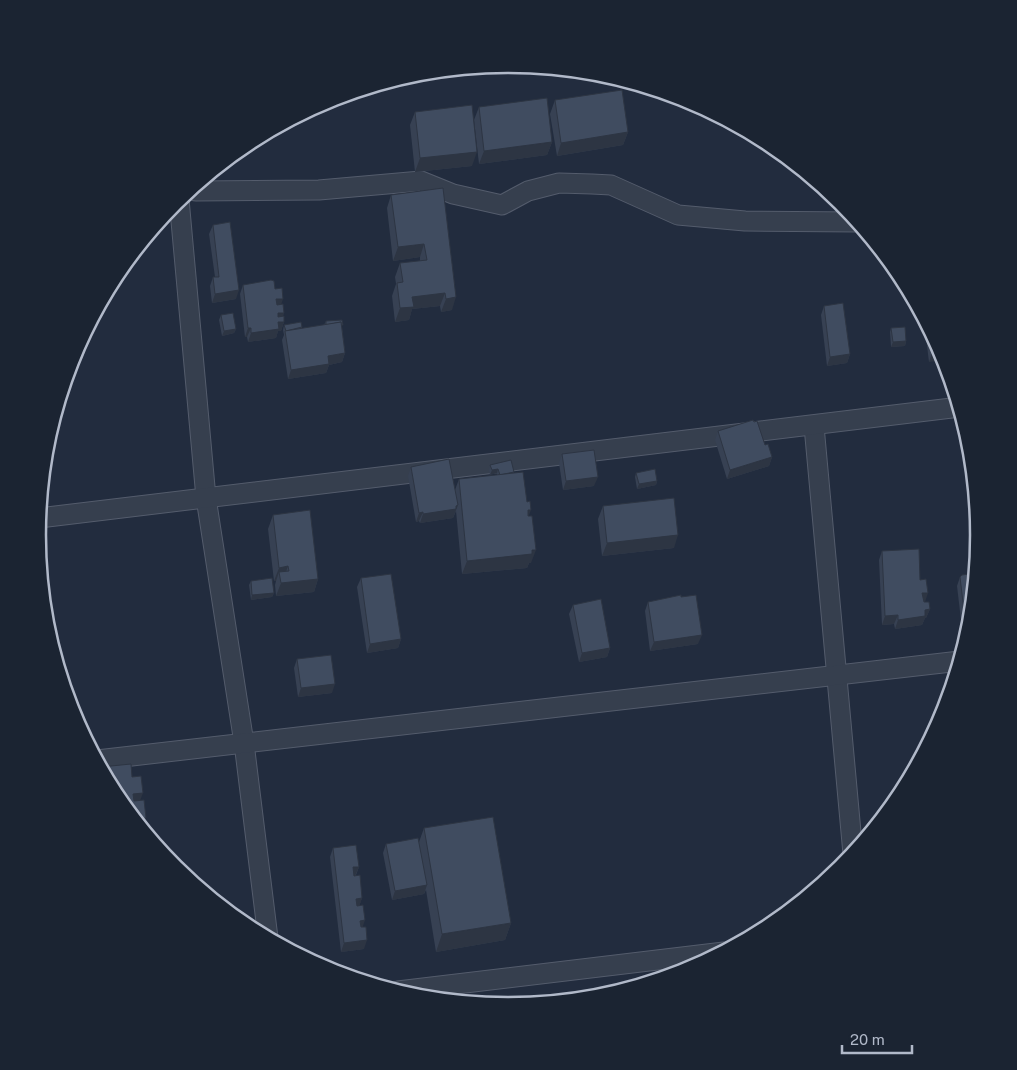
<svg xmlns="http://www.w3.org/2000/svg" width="1017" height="1070" font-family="'Public Sans',sans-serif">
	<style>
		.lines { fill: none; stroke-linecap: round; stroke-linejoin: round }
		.minor-casing { stroke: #545c6c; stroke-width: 21 }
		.minor { stroke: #363f4e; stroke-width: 19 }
		.wall { fill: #374153 }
		.shaded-wall { fill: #2d3543 }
		.building { fill: #404c60; stroke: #2d3543 }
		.rim { fill: none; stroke: #b1b9c9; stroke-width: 2.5 }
	</style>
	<rect width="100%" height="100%" fill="#222c3e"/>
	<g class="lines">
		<defs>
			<g id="minor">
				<path d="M194,187L196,191L319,190L421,181L453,194L502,205L528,191L559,183L592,184L611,185L678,215L745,221L858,222"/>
				<path d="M179,199L206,498L244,743L268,938"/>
				<path d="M814,426L853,854"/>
				<path d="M39,518L960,407"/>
				<path d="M97,760L960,661"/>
				<path d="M398,991L724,952"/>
			</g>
		</defs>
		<use href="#minor" class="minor-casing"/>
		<use href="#minor" class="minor"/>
	</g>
	<g class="wall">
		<path d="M555,100L628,132L623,145L557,156L550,114Z"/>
		<path d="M479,107L552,142L547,155L479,164L474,120Z"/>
		<path d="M415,112L472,166L415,172L410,125Z"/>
		<path d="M443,188L452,310L441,312L440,306L412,309L409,320L395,322L392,296L396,284L395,277L400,263L420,261V257L393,261L387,208L391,195Z"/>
		<path d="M213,225L236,299L212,303L210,286L213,277H215L209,234Z"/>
		<path d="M243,285L275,289L284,313L282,317L284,322L281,331H278L276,338L248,342L247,337H245L240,294Z"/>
		<path d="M824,306L850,354L847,363L827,366L821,315Z"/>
		<path d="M221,315L236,329L234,333L222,336L219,320Z"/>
		<path d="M925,320L944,355L929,362L924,321Z"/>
		<path d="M326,321L342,328L345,353L342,362L329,365L326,373L288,379L282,340L284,335L283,330L284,325L302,327V329L324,325Z"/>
		<path d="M891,328L906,341L905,346L891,347L890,332Z"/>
		<path d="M718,431L772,457L769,466L727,479L715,440Z"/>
		<path d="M562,454L594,486L563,490L559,463Z"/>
		<path d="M490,465L514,472V473L529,516L531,563H529L527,568L462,574L456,511L453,518L420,523L419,521L416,522L408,476L411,467L455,490L459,479L497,475V473L490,475L489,470Z"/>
		<path d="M636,473L657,481L656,485L637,489L635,477Z"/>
		<path d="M603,506L674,548L602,556L598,519Z"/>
		<path d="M273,515L318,579L314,592L276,596L275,585L276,581H274L268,529Z"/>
		<path d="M882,551L920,580L925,602H923L930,609L926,618H925L922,625L895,629L894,624L882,625L879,560Z"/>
		<path d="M960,577L971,619L961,620L957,586Z"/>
		<path d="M361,578L401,639L398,648L367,653L357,587Z"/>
		<path d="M251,581L274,593L272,597L251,600L249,585Z"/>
		<path d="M648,602L698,644L650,651L645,611Z"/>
		<path d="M573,605L610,648L607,657L579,662L569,614Z"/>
		<path d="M297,659L332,693L298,697L294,668Z"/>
		<path d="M424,828L511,923L505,940L436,952L426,890L424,894L392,900L383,853L386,844L419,842Z"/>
		<path d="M333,848L359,867L356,875L362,898L359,906L363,927L364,949L341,952L330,857Z"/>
	</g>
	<g class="shaded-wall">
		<path d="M628,132L623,145L557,156L561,143Z"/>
		<path d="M552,142L547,155L479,164L484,151Z"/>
		<path d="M477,152L472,166L415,172L420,158Z"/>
		<path d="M424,244L420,257L393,261L398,247Z"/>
		<path d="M239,290L236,299L212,303L215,294Z"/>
		<path d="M445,293L440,306L412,309L409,320L395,322L400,308L412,297Z"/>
		<path d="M456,297L452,310L441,312L446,299Z"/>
		<path d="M276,299H283L280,308H273Z"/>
		<path d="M278,313H284L281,322H274Z"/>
		<path d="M278,322H284L281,331H278L276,338L248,342L251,333Z"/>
		<path d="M248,328H251L247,337H245Z"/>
		<path d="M236,329L234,333L222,336L224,331Z"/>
		<path d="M906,341L905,346L891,347L893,342Z"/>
		<path d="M942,352L945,360L929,362L932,353Z"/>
		<path d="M345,353L342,362L329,365L326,373L288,379L291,370L328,356Z"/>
		<path d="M850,354L847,363L827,366L830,357Z"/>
		<path d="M772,457L769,466L727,479L730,470Z"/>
		<path d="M498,469L497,473L490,475L492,470Z"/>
		<path d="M598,477L594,486L563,490L566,481Z"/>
		<path d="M657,481L656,485L637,489L639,484Z"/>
		<path d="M458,505L453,518L420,523L423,514Z"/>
		<path d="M528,510H531L526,523Z"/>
		<path d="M423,512L419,521L416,522L419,513Z"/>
		<path d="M678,535L674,548L602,556L607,543Z"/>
		<path d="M536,550L531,563H529L527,568L462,574L467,561Z"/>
		<path d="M288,566L283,580L279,572L276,581H274L279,568Z"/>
		<path d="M318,579L314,592L276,596L281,583Z"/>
		<path d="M274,593L272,597L251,600L252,595Z"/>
		<path d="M922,593H928L925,602H919Z"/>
		<path d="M930,609L926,618H925L922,625L895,629L898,620L925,610Z"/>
		<path d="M972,610L971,619L961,620L964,611Z"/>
		<path d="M898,615L894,624L882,625L885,616Z"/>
		<path d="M45,616H49L46,624Z"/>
		<path d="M702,635L698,644L650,651L654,642Z"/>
		<path d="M401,639L398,648L367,653L370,644Z"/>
		<path d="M610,648L607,657L579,662L582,653Z"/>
		<path d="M335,684L332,693L298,697L301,688Z"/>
		<path d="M143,793L138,806L128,807L133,794Z"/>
		<path d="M146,818L142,828L137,821V819Z"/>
		<path d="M353,867H359L355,876H350Z"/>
		<path d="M427,885L424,894L392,900L395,891Z"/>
		<path d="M362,898L359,907L352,908L356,899Z"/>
		<path d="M365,920L362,929L360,921Z"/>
		<path d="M511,923L505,940L436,952L442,934Z"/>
		<path d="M367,940L364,949L341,952L344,943Z"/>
	</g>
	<g class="building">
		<path d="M622,90L628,132L561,143L555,100Z"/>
		<path d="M547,98L552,142L484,151L479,107Z"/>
		<path d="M472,105L477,152L420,158L415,112Z"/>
		<path d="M443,188L456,297L446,299L445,293L412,297L414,307L400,308L397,283L403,282L400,263L427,260L424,244L398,247L391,195Z"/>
		<path d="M230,222L239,290L215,294L213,277H219L213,225Z"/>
		<path d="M271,280L274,281L275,289L282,288L283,299H276L277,305L283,304L284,313H278V317L284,316V322H278L279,329L251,333V328H248L243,285Z"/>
		<path d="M843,303L850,354L830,357L824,306Z"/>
		<path d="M233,313L236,329L224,331L221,315Z"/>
		<path d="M342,320L343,325H341V322L326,325V321Z"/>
		<path d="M301,322L302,327L286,331L284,325Z"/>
		<path d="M341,322L345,353L328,356L329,364L291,370L285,331Z"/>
		<path d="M905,327L906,341L893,342L891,328Z"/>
		<path d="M929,328L942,352L932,353Z"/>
		<path d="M753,420L754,422L757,421L765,445L768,444L772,457L730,470L718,431Z"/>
		<path d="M594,450L598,477L566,481L562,454Z"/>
		<path d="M449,459L458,505L456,506V509L423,514V512L419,513L411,467Z"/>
		<path d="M511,460L514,472L500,475L498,469L492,470L490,465Z"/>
		<path d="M655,469L657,481L639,484L636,473Z"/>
		<path d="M523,472L527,502L530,501L531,510H528V516H532L536,550H532V554L467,561L459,479Z"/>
		<path d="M674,498L678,535L607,543L603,506Z"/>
		<path d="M310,510L318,579L281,583L279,572L289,571L288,566L279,568L273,515Z"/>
		<path d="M919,549L920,580L926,579L928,593H922L924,602H929L930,609L925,610V616L898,620V615L885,616L882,551Z"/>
		<path d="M40,561L44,590H46L49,616H45Z"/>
		<path d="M976,573L972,610L964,611L960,577L962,575Z"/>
		<path d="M391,574L401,639L370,644L361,578Z"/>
		<path d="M272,578L274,593L252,595L251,581Z"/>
		<path d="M681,595V597L696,595L702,635L654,642L648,602Z"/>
		<path d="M601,599L610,648L582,653L573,605Z"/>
		<path d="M331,655L335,684L301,688L297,659Z"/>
		<path d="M131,764L132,777L141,776L143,793L133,794L134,801L144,800L146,818L137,819L138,822L117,796L101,767Z"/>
		<path d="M493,817L511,923L442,934L424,828Z"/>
		<path d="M147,828L148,834L143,829Z"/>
		<path d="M418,838L427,885L395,891L386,844Z"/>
		<path d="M356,845L359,867H353L354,876L360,875L362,898L356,899L357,906L363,905L365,920L360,921L361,927H366L367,940L344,943L333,848Z"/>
	</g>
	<path d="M0 0H1017V1070H0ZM46 535a462 462 0 1 1 924 0a462 462 0 1 1-924 0Z" fill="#1b2432" fill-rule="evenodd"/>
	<path class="rim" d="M46 535a462 462 0 1 1 924 0a462 462 0 1 1-924 0Z"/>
	<path d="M842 1045v8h70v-8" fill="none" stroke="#b1b9c9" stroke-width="2.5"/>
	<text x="850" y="1045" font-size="15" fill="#b1b9c9" stroke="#1b2432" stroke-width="4" paint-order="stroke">20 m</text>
</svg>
